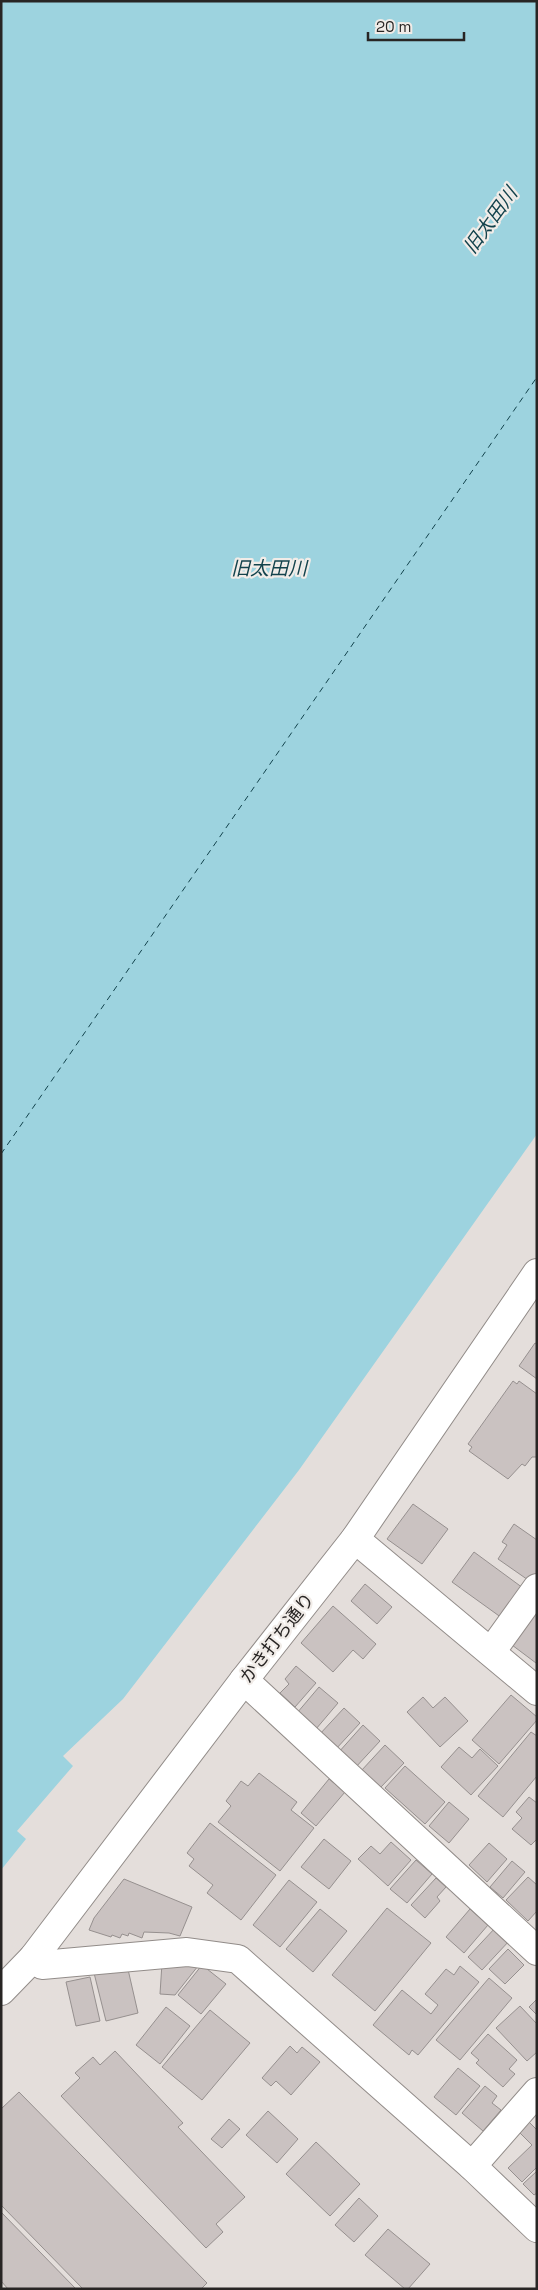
<svg xmlns="http://www.w3.org/2000/svg" width="538" height="2290" font-family="'Space Grotesk','Noto Sans JP',sans-serif">
	<style>
		.water { fill: #9dd3df }
		.lines { fill: none; stroke-linecap: round; stroke-linejoin: round }
		.ferry { stroke: #13434d; stroke-width: 1; stroke-dasharray: 6 5; stroke-linecap: butt }
		.building { fill: #cac2c1; stroke: #96908f }
		.minor-casing { stroke: #928c89; stroke-width: 30 }
		.minor { stroke: #fff; stroke-width: 28 }
		.labels { text-anchor: middle; stroke-width: 4.5; stroke-linejoin: round; paint-order: stroke }
		.street-label { font-size: 18px; fill: #282524; stroke: #f1ece8 }
		.water-label { font-size: 19px; font-style: italic; fill: #13434d; stroke: #f1ece8 }
	</style>
	<rect width="100%" height="100%" fill="#e4dedb"/>
	<path class="water" d="M1,1H537V1134L299,1470L123,1699L63,1756L73,1766L17,1831L26,1839L1,1870Z"/>
	<g class="lines">
		<path class="ferry" d="M1,1154L537,377"/>
	</g>
	<g class="building">
		<path d="M535,1343L537,1344V1379L519,1366Z"/>
		<path d="M513,1381L517,1384L519,1381L537,1394V1457H532L525,1466L522,1464L508,1479L469,1451L472,1447L468,1444Z"/>
		<path d="M413,1504L448,1529L422,1564L387,1539Z"/>
		<path d="M514,1524L537,1540V1574L531,1582L498,1559L507,1545L502,1542Z"/>
		<path d="M474,1552L523,1588L502,1618L452,1582Z"/>
		<path d="M365,1584L392,1607L377,1624L351,1601Z"/>
		<path d="M537,1603V1662L536,1663L508,1642Z"/>
		<path d="M333,1606L376,1644L363,1659L353,1650L333,1672L301,1643Z"/>
		<path d="M296,1666L316,1683L295,1707L280,1693L289,1684L285,1679Z"/>
		<path d="M319,1687L338,1703L316,1729L297,1713Z"/>
		<path d="M511,1695L537,1717V1720L499,1764L472,1740Z"/>
		<path d="M423,1697L433,1708L445,1697L468,1721L440,1747L407,1712Z"/>
		<path d="M344,1708L360,1723L335,1750L319,1735Z"/>
		<path d="M363,1725L380,1741L355,1768L338,1753Z"/>
		<path d="M531,1732L537,1736V1776L503,1817L478,1796Z"/>
		<path d="M385,1745L404,1763L380,1788L361,1771Z"/>
		<path d="M459,1747L472,1758L480,1749L498,1766L471,1795L441,1767Z"/>
		<path d="M405,1766L445,1802L425,1824L385,1788Z"/>
		<path d="M259,1773L297,1802L291,1810L314,1828L280,1871L218,1822L231,1806L226,1801L241,1781L248,1786Z"/>
		<path d="M329,1779L345,1792L316,1826L301,1813Z"/>
		<path d="M529,1797L537,1803V1839L531,1845L512,1829L522,1818L516,1812Z"/>
		<path d="M449,1802L469,1819L449,1843L429,1826Z"/>
		<path d="M210,1823L276,1875L241,1920L207,1893L213,1885L189,1866L194,1859L187,1853Z"/>
		<path d="M324,1839L351,1861L329,1889L301,1867Z"/>
		<path d="M391,1842L411,1860L388,1886L358,1859L371,1846L380,1854Z"/>
		<path d="M489,1843L507,1859L487,1882L469,1865Z"/>
		<path d="M416,1860L432,1874L407,1903L390,1889Z"/>
		<path d="M512,1861L525,1872L503,1898L490,1887Z"/>
		<path d="M528,1877L537,1885V1911L528,1921L506,1900Z"/>
		<path d="M436,1878L446,1887L437,1897L440,1901L425,1918L411,1905Z"/>
		<path d="M124,1879L192,1907L180,1936L169,1933L144,1932L142,1938L129,1933L128,1936L122,1934L120,1938L112,1935L111,1937L89,1930L94,1918Z"/>
		<path d="M289,1880L317,1902L280,1947L253,1925Z"/>
		<path d="M387,1908L431,1943L375,2011L332,1975Z"/>
		<path d="M320,1909L347,1931L313,1972L286,1949Z"/>
		<path d="M470,1909L488,1925L464,1953L446,1937Z"/>
		<path d="M496,1927L510,1940L482,1970L468,1957Z"/>
		<path d="M508,1949L524,1965L505,1984L489,1969Z"/>
		<path d="M162,1963L198,1966L175,1995L160,1994Z"/>
		<path d="M127,1965L138,2013L106,2021L94,1973Z"/>
		<path d="M202,1965L226,1984L201,2014L178,1995Z"/>
		<path d="M460,1966L479,1982L418,2055L412,2050L409,2055L373,2025L402,1990L431,2014L438,2005L425,1994L446,1969L454,1975Z"/>
		<path d="M90,1977L100,2021L76,2026L66,1982Z"/>
		<path d="M489,1978L512,1998L460,2060L436,2040Z"/>
		<path d="M537,1999V2015L529,2007Z"/>
		<path d="M520,2006L537,2024V2052L527,2061L496,2028Z"/>
		<path d="M166,2007L190,2026L160,2064L136,2045Z"/>
		<path d="M210,2010L250,2043L202,2100L162,2067Z"/>
		<path d="M488,2034L517,2060L509,2069L515,2074L503,2087L476,2063L479,2060L471,2053Z"/>
		<path d="M290,2046L297,2053L302,2047L320,2062L291,2095L276,2081L271,2086L262,2078Z"/>
		<path d="M115,2051L183,2123L178,2127L245,2197L216,2224L223,2232L206,2248L61,2096L80,2078L75,2073L93,2057L100,2065Z"/>
		<path d="M458,2068L480,2086L456,2115L434,2097Z"/>
		<path d="M485,2086L497,2096L492,2103L501,2110L483,2131L462,2113Z"/>
		<path d="M19,2092L207,2283L201,2289H83L1,2205V2109Z"/>
		<path d="M268,2111L298,2139L277,2163L246,2135Z"/>
		<path d="M229,2119L240,2129L222,2148L211,2139Z"/>
		<path d="M527,2120L537,2130V2167L522,2182L508,2168L532,2145L517,2130Z"/>
		<path d="M316,2142L360,2184L330,2216L286,2174Z"/>
		<path d="M537,2171V2193L534,2195L523,2184Z"/>
		<path d="M359,2198L378,2216L354,2242L335,2225Z"/>
		<path d="M1,2212L76,2289H8L1,2281Z"/>
		<path d="M388,2229L430,2264L408,2289H405L365,2255Z"/>
	</g>
	<g class="lines">
		<defs>
			<g id="minor">
				<path d="M355,1539L537,1691"/>
				<path d="M491,1652L537,1588"/>
				<path d="M244,1680L537,1951"/>
				<path d="M33,1958L42,1965L187,1952L238,1959L472,2166L537,2228"/>
				<path d="M1,1991L33,1958L244,1680L355,1539L537,1273"/>
				<path d="M472,2166L537,2092"/>
			</g>
		</defs>
		<use href="#minor" class="minor-casing"/>
		<use href="#minor" class="minor"/>
	</g>
	<g class="labels">
		<g class="street-label">
			<text transform="translate(277 1638) rotate(-52)" y="6">かき打ち通り</text>
		</g>
		<g class="water-label">
			<text transform="translate(490 220) rotate(-54)" y="7">旧太田川</text>
			<text x="269" y="575">旧太田川</text>
		</g>
	</g>
	<rect width="538" height="2290" fill="none" stroke="#282524" stroke-width="5"/>
	<path d="M368 32v8h96v-8" fill="none" stroke="#282524" stroke-width="2.5"/>
	<text x="376" y="32" font-size="15" fill="#282524" stroke="#f1ece8" stroke-width="4" paint-order="stroke">20 m</text>
</svg>
